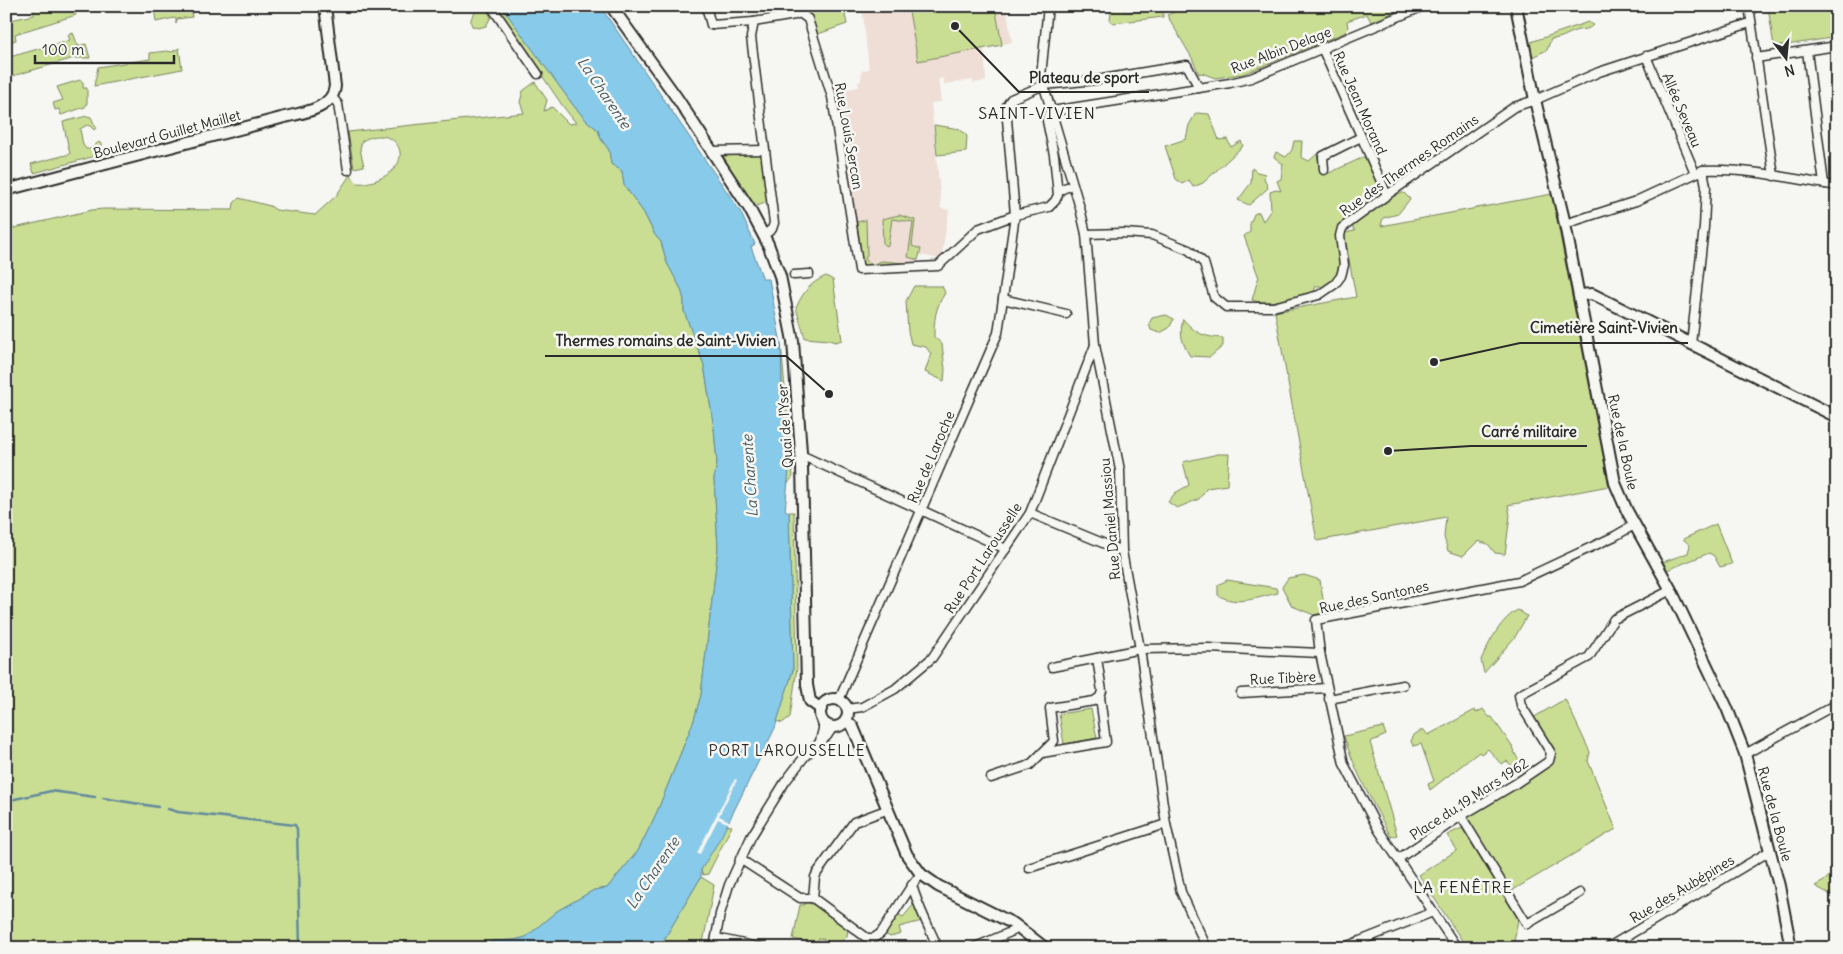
<svg xmlns="http://www.w3.org/2000/svg" width="1843" height="954" font-family="Delius,sans-serif">
	<style>
		.built { fill: #eeded5 }
		.green { fill: #c9de93; stroke: #7a845f }
		.water { fill: #88cae9; stroke: #638a9d }
		.pier { fill: #f6f6f2 }
		.lines { fill: none; stroke-linecap: round; stroke-linejoin: round }
		.stream { stroke: #638a9d; stroke-width: 2.5 }
		.street-casing { stroke: #2b2b2b; stroke-width: 11 }
		.secondary-casing { stroke: #2b2b2b; stroke-width: 14 }
		.street { stroke: #f6f6f2; stroke-width: 8 }
		.secondary { stroke: #f6f6f2; stroke-width: 10 }
		.labels { text-anchor: middle; stroke-width: 5; stroke-linejoin: round; paint-order: stroke }
		.street-label { font-size: 14px; fill: #2b2b2b; stroke: #f6f6f2 }
		.water-label { font-size: 15px; font-style: italic; fill: #475b64; stroke: #f6f6f2 }
		.neighbourhood-label { font-size: 15px; letter-spacing: 1px; fill: #2b2b2b; stroke: #f6f6f2 }
		.quarter-label { font-size: 16px; letter-spacing: 1px; fill: #2b2b2b; stroke: #f6f6f2 }
		.leader { fill: none; stroke: #2b2b2b; stroke-width: 2 }
		.callout-dot { fill: #2b2b2b; stroke: #f6f6f2; stroke-width: 2 }
		.callout-label { font-size: 15px; text-anchor: middle; font-weight: bold; fill: #2b2b2b; stroke: #f6f6f2; stroke-width: 5; stroke-linejoin: round; paint-order: stroke }
	</style>
	<rect width="100%" height="100%" fill="#f6f6f2"/>
	<filter id="ink" filterUnits="userSpaceOnUse"><feTurbulence type="fractalNoise" baseFrequency=".02" numOctaves="2"/><feDisplacementMap in="SourceGraphic" scale="10" xChannelSelector="R" yChannelSelector="G"/><feConvolveMatrix kernelMatrix="1 2 1 2 8 2 1 2 1" color-interpolation-filters="sRGB"/></filter>
	<g filter="url(#ink)">
		<path class="built" d="M862,6H1006L1012,42L984,49L986,81L973,83V80L944,84L943,78L938,79L941,102L931,103L941,204L940,208L949,210L941,259L920,255L917,264L863,267L836,91L859,87L858,82L861,81L862,71L869,69Z"/>
		<g class="green">
			<path d="M34,6H73L76,15L15,34L16,40L6,43V21L34,15Z"/>
			<path d="M154,6H191L192,17L177,19L176,24V19L174,18L156,22Z"/>
			<path d="M807,6H843L847,24L818,34Z"/>
			<path d="M908,6H995L1002,45L918,61Z"/>
			<path d="M1145,6H1163V17L1114,23L1110,21L1111,11L1120,7L1127,12Z"/>
			<path d="M1190,6H1409L1371,22L1367,14L1347,21L1348,29L1344,33L1243,74L1215,78L1202,73L1199,74L1192,58L1167,15Z"/>
			<path d="M1768,6H1837V37L1774,47Z"/>
			<path d="M502,7L573,105L587,121L598,130L601,139L609,150L611,164L622,171L624,185L644,213L655,235L661,242L667,263L681,289L684,300V311L704,365L714,428L717,464L714,479L718,548L701,695L694,720L657,812L638,851L607,888L594,890L557,911L526,937L514,940L493,941L485,946L476,944L461,948H6V250L9,249L6,230L92,210L104,209L233,210L234,203L239,198L270,206L276,210L315,215L336,196L350,175L357,183C364,184 372,182 379,179C419,162 396,122 362,141L360,149L364,166L354,168L348,132L524,113L520,102L523,91L535,82L547,100L544,111L552,107L569,124L576,123L562,105L499,12Z"/>
			<path d="M482,8L486,9L491,17L486,26L478,28L472,26C468,18 475,11 482,8Z"/>
			<path d="M1588,22L1593,25C1588,30 1585,29 1578,30C1568,33 1562,39 1551,39L1547,50L1532,57L1530,51L1531,42Z"/>
			<path d="M73,33L78,46L86,44L90,58H74L6,78V58L70,40L68,35Z"/>
			<path d="M179,48L182,69L94,86L98,67L150,59V53L167,51L172,52Z"/>
			<path d="M80,80L83,82V88H87V103L85,107L61,115L59,109L55,110L53,103L63,100L57,87Z"/>
			<path d="M1196,113L1209,114L1219,140L1227,139L1231,147L1241,141L1243,146L1203,183L1193,187L1189,180L1182,184L1176,179L1165,146L1186,139L1189,125Z"/>
			<path d="M87,116L91,117L96,128L94,130L90,126L87,125L80,129L83,145L86,149C93,150 94,145 99,142L101,144V153L99,155L34,173L31,164L70,154L63,122Z"/>
			<path d="M934,125L960,129L967,136L966,152L937,155Z"/>
			<path d="M1294,141H1302L1301,157L1309,161L1317,154L1319,164L1326,161L1327,174L1366,156L1381,191L1378,199L1338,235C1339,260 1346,273 1323,288L1320,286H1316L1314,292C1297,297 1267,306 1252,300L1258,279L1259,278L1244,236L1250,232V224L1254,214L1259,212L1263,221L1271,210L1270,192L1276,190L1281,191L1277,181L1281,179L1283,164L1274,157L1276,152L1286,157L1292,150Z"/>
			<path d="M765,150L768,202L754,207L720,151Z"/>
			<path d="M1252,168L1257,172L1265,174L1264,178L1268,188L1249,205L1238,200L1251,183Z"/>
			<path d="M1395,193H1404L1410,199L1398,214L1383,218L1381,226L1552,194L1609,486L1508,505L1510,515L1505,554L1495,553L1488,544L1478,541L1463,556L1448,551L1444,537L1446,517L1317,541L1275,312L1356,297L1344,233L1355,231L1352,226C1358,216 1370,211 1379,207C1385,204 1391,197 1395,193Z"/>
			<path d="M899,215L915,220L912,246L921,249L918,260L908,257L913,222L892,219L888,246L883,244L882,219Z"/>
			<path d="M866,220L867,255L865,259L872,265L881,261L917,264L863,267L857,222Z"/>
			<path d="M826,276L833,280L842,340L835,342L829,340L805,338L796,308C803,292 810,283 826,276Z"/>
			<path d="M914,286H942L945,293C935,308 934,320 934,337L942,344L945,370L944,381L925,372L931,354L926,347L911,344L908,331L906,301Z"/>
			<path d="M1166,315L1174,319L1169,328L1160,333L1151,330L1149,324L1152,318Z"/>
			<path d="M1183,319C1196,334 1204,337 1223,338V346L1210,357L1190,356C1182,343 1179,334 1183,319Z"/>
			<path d="M781,344L793,477L787,484L789,462L782,389Z"/>
			<path d="M1218,454H1229L1227,485L1207,488L1199,499L1177,508L1168,502L1175,493L1189,485L1183,462Z"/>
			<path d="M789,512H794L797,668L790,717L782,723L777,721L793,670Z"/>
			<path d="M1716,524L1732,564L1720,567L1714,556L1709,553L1667,570L1663,562L1688,553L1690,545L1683,539Z"/>
			<path d="M1304,575L1320,580L1325,612L1314,615L1292,606L1282,587L1288,578Z"/>
			<path d="M1227,580L1276,588L1278,593C1258,597 1237,607 1218,595V585Z"/>
			<path d="M1518,610L1527,616L1515,637L1484,673L1481,660C1488,644 1502,617 1518,610Z"/>
			<path d="M1565,699L1590,752L1588,761L1616,829L1508,893L1461,816L1551,757L1531,719Z"/>
			<path d="M1091,709L1097,738L1064,744L1059,714Z"/>
			<path d="M1483,709L1489,717H1492L1515,751L1514,752L1524,769L1518,773L1507,761L1501,764L1488,749L1481,754L1479,752L1430,790L1428,784L1434,781L1421,744L1413,746L1411,741L1414,735L1423,729L1428,735L1475,710L1476,713Z"/>
			<path d="M1383,727L1386,735L1370,742L1397,835L1391,837C1374,805 1355,772 1344,736Z"/>
			<path d="M726,825L732,826L708,874L703,875L701,870Z"/>
			<path d="M1462,828L1518,919L1513,948H1467L1419,875L1457,850L1447,835Z"/>
			<path d="M1836,869L1837,870V906L1835,897L1815,886L1824,881Z"/>
			<path d="M701,877L714,885L702,948H659Z"/>
			<path d="M806,902L814,905L848,929L847,936L842,941L832,945L823,939H818L813,947L803,941L793,939L800,905H804Z"/>
			<path d="M915,903L922,921L899,927L901,934L890,937L885,934L898,914L903,917Z"/>
		</g>
		<path class="water" d="M501,6H600L740,211L755,244L751,247L763,279H769L781,344L782,389L789,470L785,510L789,512L793,670L775,728L721,837L701,870V877L659,948H461L476,944L485,946L493,941L514,940L526,937L557,911L594,890L607,888L638,851L657,812L694,720L701,695L718,548L714,479L717,464L714,428L704,365L684,311V300L681,289L667,263L661,242L655,235L644,213L624,185L622,171L611,164L609,150L601,139L598,130L587,121L573,105Z"/>
		<path class="pier" d="M735,779L737,780L719,816L731,822L730,824L718,819L700,854L697,853Z"/>
		<g class="lines">
			<g class="stream">
				<path d="M103,798L158,807"/>
				<path d="M6,801L51,791L95,797"/>
				<path d="M168,809L178,812L295,825L297,829L300,947"/>
			</g>
			<defs>
				<g id="street">
					<path d="M491,6L538,74"/>
					<path d="M706,6L711,25L754,22"/>
					<path d="M1048,6L1041,76L1080,208L1086,234L1095,345L1120,470L1122,551L1140,649L1166,824L1181,892L1207,948"/>
					<path d="M1749,6L1774,176"/>
					<path d="M800,13L808,19L832,97L859,270L938,266L978,229L1015,215L1049,207L1055,201L1058,195L1054,155L1047,121L1048,115L1052,111"/>
					<path d="M1322,48L1387,195"/>
					<path d="M1807,51L1824,184"/>
					<path d="M1646,56L1695,173"/>
					<path d="M1756,58L1837,46"/>
					<path d="M332,97L338,104L348,170"/>
					<path d="M1052,111L1230,83L1251,78L1424,6"/>
					<path d="M711,151L765,150"/>
					<path d="M1324,170L1323,156L1361,137"/>
					<path d="M1058,191L1067,187"/>
					<path d="M1565,224L1636,201L1703,170C1747,168 1793,179 1837,186"/>
					<path d="M1086,234L1124,233L1152,235L1189,250L1204,263L1214,297L1226,307H1273L1319,295L1335,284L1341,276L1344,265L1340,236L1342,228L1387,195L1514,107L1535,100L1599,72L1750,23"/>
					<path d="M764,235L772,229L774,223L751,37L754,22L795,15L800,13L801,6"/>
					<path d="M794,275L809,274"/>
					<path d="M1003,299L1066,314"/>
					<path d="M1691,344L1704,227L1706,186L1703,170"/>
					<path d="M1833,415L1837,397"/>
					<path d="M801,455L1006,549"/>
					<path d="M1030,513L1122,551"/>
					<path d="M1052,667L1097,658"/>
					<path d="M1241,693L1327,688"/>
					<path d="M1329,699L1403,685"/>
					<path d="M839,700L998,333L1015,215L1006,107L1011,99L1044,85L1096,80L1187,65L1199,88"/>
					<path d="M847,709L862,707L895,689L932,658L1030,513L1095,345"/>
					<path d="M820,741L823,729V721"/>
					<path d="M1042,753L1106,742L1100,697L1102,691L1097,658L1140,649L1208,648L1320,653"/>
					<path d="M1745,754L1837,704"/>
					<path d="M991,778L1030,765L1054,741L1050,708L1094,701L1100,697"/>
					<path d="M1461,816L1527,924L1580,893"/>
					<path d="M740,859L800,898H813L867,938H874L881,933L912,885L921,874"/>
					<path d="M1398,859L1461,816L1515,784L1549,761L1551,753L1521,705L1519,695L1589,657L1614,619L1671,590"/>
					<path d="M1029,868L1166,824"/>
					<path d="M912,885C918,907 929,927 938,948"/>
					<path d="M813,898L815,877L817,873L854,822L886,810"/>
					<path d="M716,938L762,948"/>
					<path d="M714,948L720,914L729,885L751,837L785,782L805,756L827,736L833,727"/>
					<path d="M973,948L1020,928"/>
					<path d="M1342,948L1433,912"/>
					<path d="M1457,948L1378,829L1344,764L1320,653L1316,620L1519,581L1615,536L1634,525"/>
					<path d="M1607,948L1770,851"/>
				</g>
				<g id="secondary">
					<path d="M611,6L677,98L749,208L768,244L780,276L793,341L802,466L807,685L810,701L821,709"/>
					<path d="M1516,6L1535,100L1565,224L1615,483L1627,511L1671,590L1727,708L1745,754L1779,886L1791,948"/>
					<path d="M6,190L281,118C300,113 333,110 335,86L325,6"/>
					<path d="M1580,295L1592,294L1837,417"/>
					<circle cx="834" cy="713" r="14"/>
					<path d="M846,720L853,727L907,855L921,874L938,886L1014,924L1045,948"/>
				</g>
			</defs>
			<use href="#street" class="street-casing"/>
			<use href="#secondary" class="secondary-casing"/>
			<use href="#street" class="street"/>
			<use href="#secondary" class="secondary"/>
		</g>
	</g>
	<g class="labels">
		<g class="street-label">
			<text transform="translate(1281 50) rotate(-21)" y="5">Rue Albin Delage</text>
			<text transform="translate(1360 103) rotate(66)" y="5">Rue Jean Morand</text>
			<text transform="translate(1682 110) rotate(67)" y="5">Allée Seveau</text>
			<text transform="translate(167 134) rotate(-15)" y="5">Boulevard Guillet Maillet</text>
			<text transform="translate(849 136) rotate(80)" y="5">Rue Louis Sercan</text>
			<text transform="translate(1409 165) rotate(-35)" y="5">Rue des Thermes Romains</text>
			<text transform="translate(785 426) rotate(-94)" y="5">Quai de l'Yser</text>
			<text transform="translate(1623 442) rotate(78)" y="5">Rue de la Boule</text>
			<text transform="translate(931 457) rotate(-67)" y="5">Rue de Laroche</text>
			<text transform="translate(1110 519) rotate(-95)" y="5">Rue Daniel Massiou</text>
			<text transform="translate(983 558) rotate(-57)" y="5">Rue Port Larousselle</text>
			<text transform="translate(1374 597) rotate(-12)" y="5">Rue des Santones</text>
			<text transform="translate(1283 678) rotate(-3)" y="5">Rue Tibère</text>
			<text transform="translate(1469 799) rotate(-33)" y="5">Place du 19 Mars 1962</text>
			<text transform="translate(1775 814) rotate(75)" y="5">Rue de la Boule</text>
			<text transform="translate(1682 889) rotate(-31)" y="5">Rue des Aubépines</text>
		</g>
		<g class="water-label">
			<text transform="translate(604 93) rotate(56)" y="5">La Charente</text>
			<text transform="translate(750 476) rotate(-94)" y="5">La Charente</text>
			<text transform="translate(653 873) rotate(-56)" y="5">La Charente</text>
		</g>
		<g class="neighbourhood-label">
			<text x="787" y="756">PORT LAROUSSELLE</text>
		</g>
		<g class="quarter-label">
			<text x="1037" y="119">SAINT-VIVIEN</text>
			<text x="1463" y="893">LA FENÊTRE</text>
		</g>
	</g>
	<path class="leader" d="M955 26L1019 92H1149M1434 362L1520 343H1688M829 394L786 356H545M1388 451L1471 446H1587"/>
	<g class="callout-dot">
		<circle cx="955" cy="26" r="5"/>
		<circle cx="1434" cy="362" r="5"/>
		<circle cx="829" cy="394" r="5"/>
		<circle cx="1388" cy="451" r="5"/>
	</g>
	<g class="callout-label">
		<text x="1084" y="83">Plateau de sport</text>
		<text x="1604" y="333">Cimetière Saint-Vivien</text>
		<text x="666" y="346">Thermes romains de Saint-Vivien</text>
		<text x="1529" y="437">Carré militaire</text>
	</g>
	<rect width="1843" height="954" fill="none" stroke="#f6f6f2" stroke-width="25"/>
	<rect x="12" y="12" width="1818" height="929" fill="none" stroke="#2b2b2b" stroke-width="2" filter="url(#ink)"/>
	<g transform="translate(1786 58) rotate(164)" stroke="#f6f6f2" stroke-width="4" paint-order="stroke">
	<path d="M0-4L9 19L0 12L-9 19Z" fill="#2b2b2b"/>
	<text y="-8" font-size="14" font-weight="bold" text-anchor="middle" fill="#2b2b2b">N</text>
	</g>
	<path d="M35 55v8h139v-8" fill="none" stroke="#2b2b2b" stroke-width="2.5"/>
	<text x="42" y="55" font-size="15" fill="#2b2b2b" stroke="#f6f6f2" stroke-width="4" paint-order="stroke">100 m</text>
</svg>
